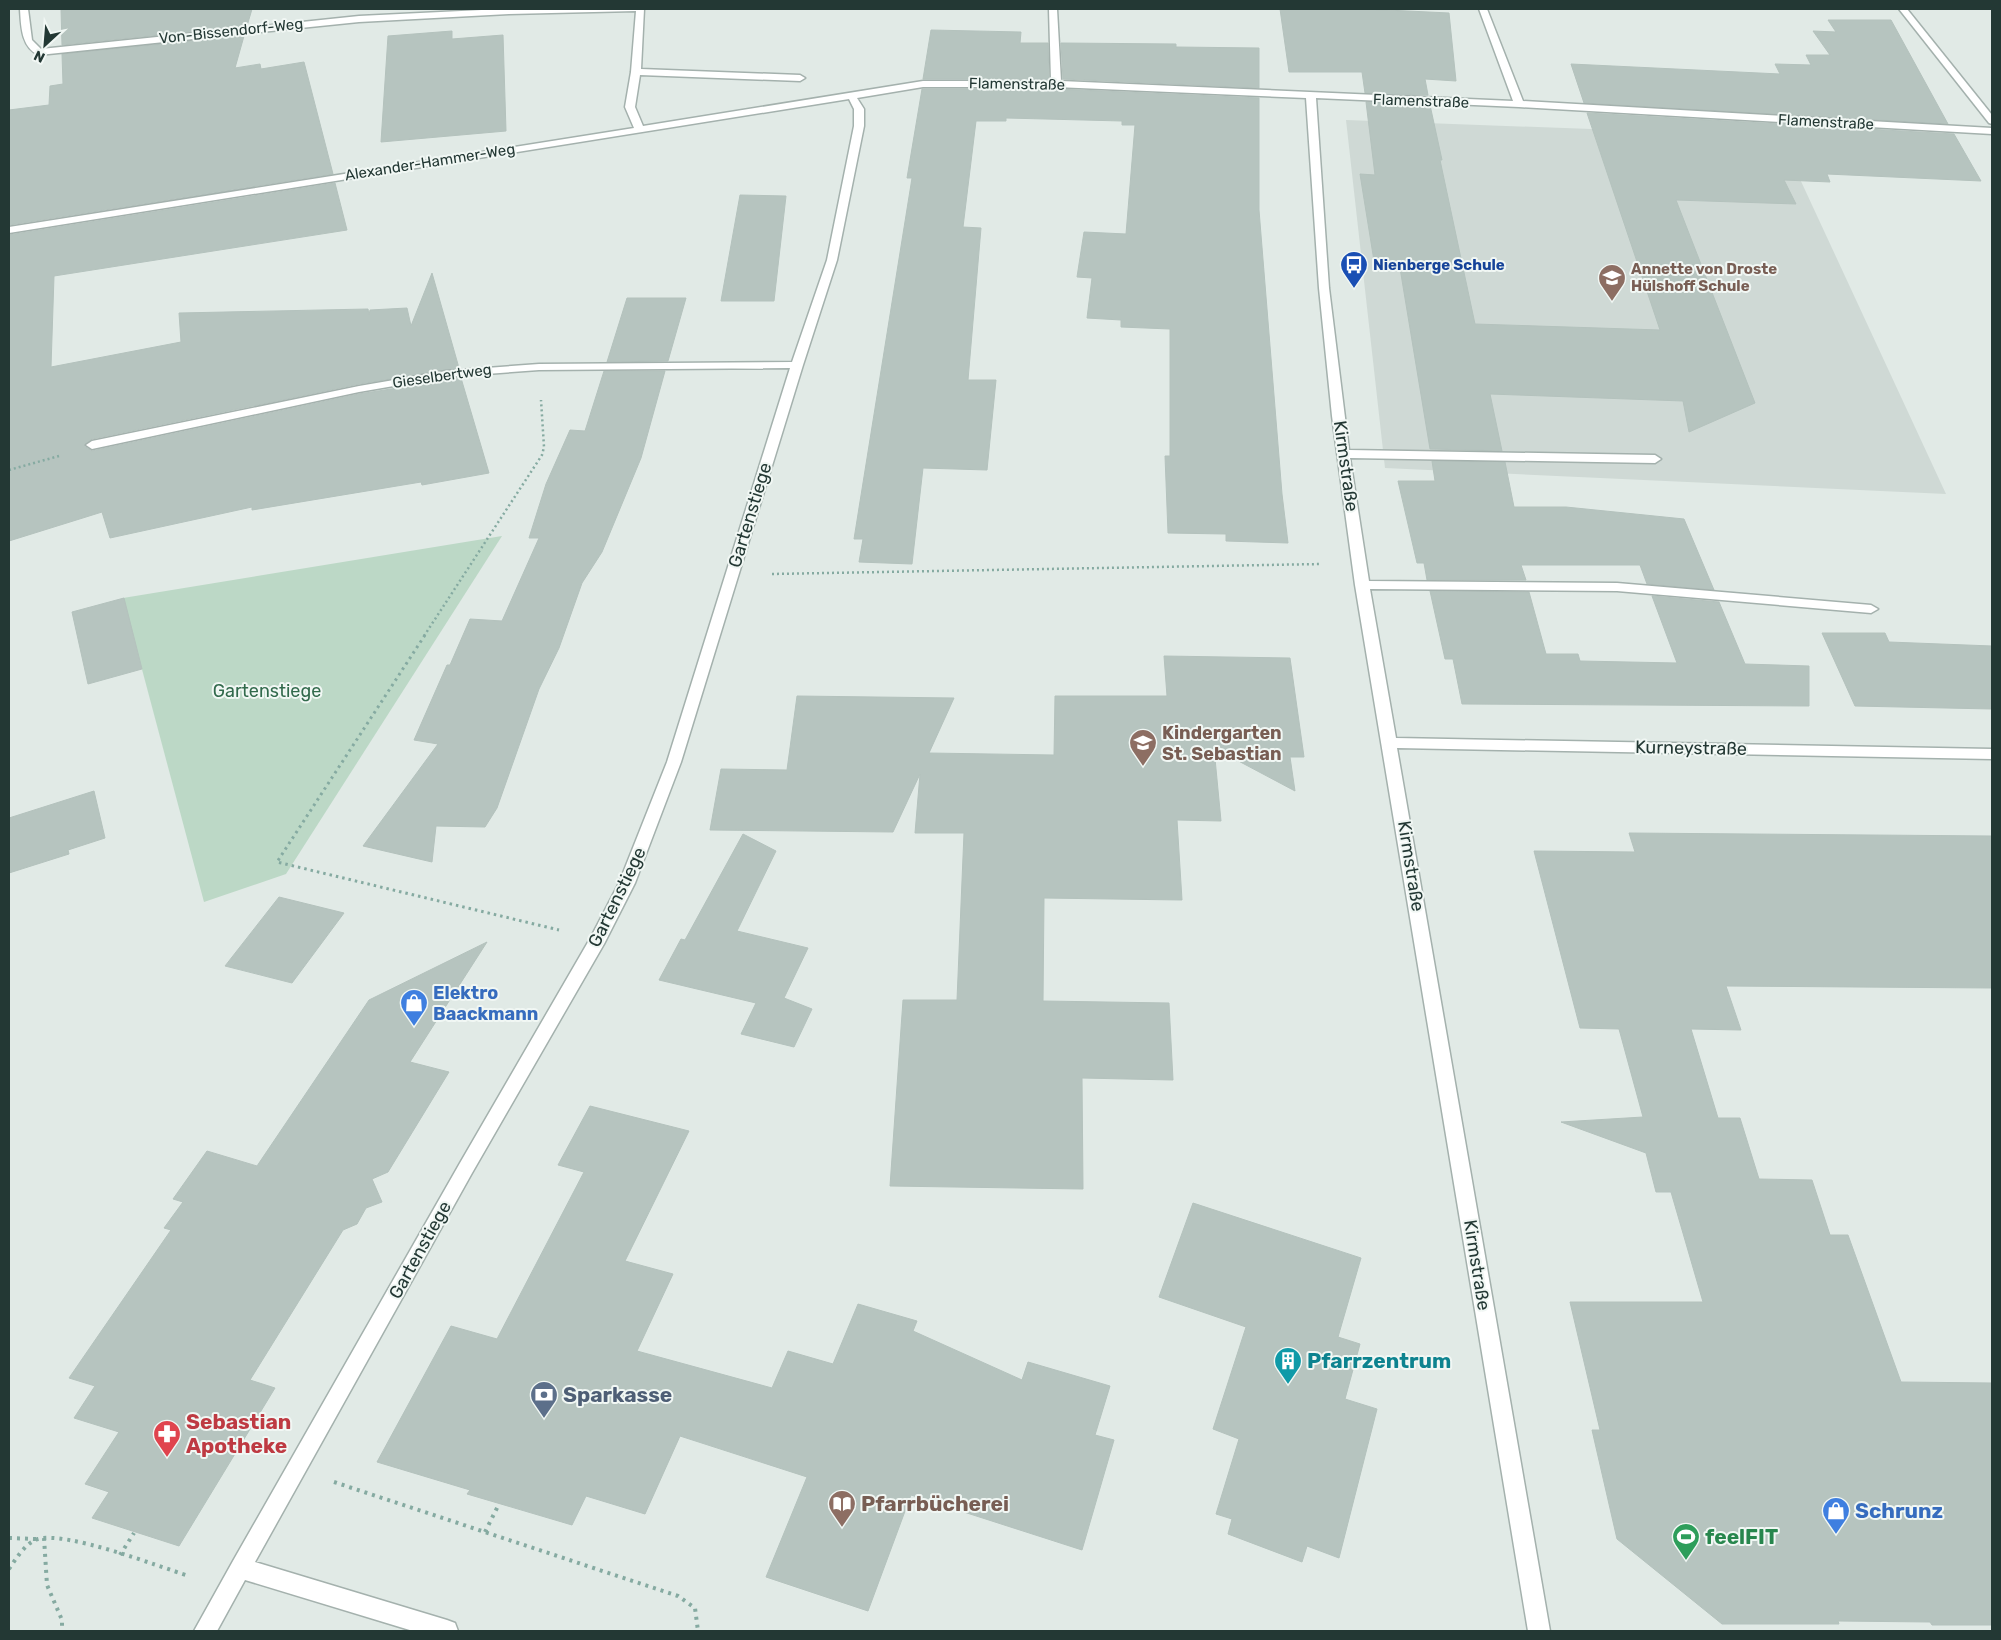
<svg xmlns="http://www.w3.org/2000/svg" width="2001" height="1640" font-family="Rubik,sans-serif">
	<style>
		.built { fill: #cfd9d5 }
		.green { fill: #bcd8c6 }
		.building { fill: #b6c4bf; stroke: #b4c2bd }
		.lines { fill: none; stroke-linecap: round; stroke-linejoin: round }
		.minor-casing { stroke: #a4b1ad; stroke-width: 3 }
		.path-far2 { stroke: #85aaa1; stroke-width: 2.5; stroke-dasharray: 2 3; stroke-linecap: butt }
		.path-far1 { stroke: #85aaa1; stroke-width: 3; stroke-dasharray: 2.5 4; stroke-linecap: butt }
		.path { stroke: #85aaa1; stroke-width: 4; stroke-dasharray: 3 5; stroke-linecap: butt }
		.minor { fill: #fff; fill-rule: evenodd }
		.labels { text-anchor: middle; stroke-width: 4; stroke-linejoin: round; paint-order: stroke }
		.far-street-label { font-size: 15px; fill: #233834; stroke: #f1f7f4 }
		.far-transit-label { font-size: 15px; font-weight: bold; fill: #164399; stroke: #f1f7f4; text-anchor: start }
		.far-education-label { font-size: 15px; font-weight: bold; fill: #785e54; stroke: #f1f7f4; text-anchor: start }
		.street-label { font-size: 18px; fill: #233834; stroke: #f1f7f4 }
		.park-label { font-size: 18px; fill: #326a4c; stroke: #f1f7f4 }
		.education-label { font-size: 18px; font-weight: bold; fill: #785e54; stroke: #f1f7f4; text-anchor: start }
		.shop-label { font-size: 18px; font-weight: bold; fill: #366cbe; stroke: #f1f7f4; text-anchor: start }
		.near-culture-label { font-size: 21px; font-weight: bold; fill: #0d838f; stroke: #f1f7f4; text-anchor: start }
		.near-service-label { font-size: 21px; font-weight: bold; fill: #4e5e75; stroke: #f1f7f4; text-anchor: start }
		.near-health-label { font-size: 21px; font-weight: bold; fill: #be3a42; stroke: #f1f7f4; text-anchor: start }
		.near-education-label { font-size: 21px; font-weight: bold; fill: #785e54; stroke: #f1f7f4; text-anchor: start }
		.near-shop-label { font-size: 21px; font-weight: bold; fill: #366cbe; stroke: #f1f7f4; text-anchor: start }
		.near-leisure-label { font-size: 21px; font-weight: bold; fill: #27864d; stroke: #f1f7f4; text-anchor: start }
	</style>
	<rect width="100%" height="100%" fill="#e1eae6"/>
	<path class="built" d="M1346,120L1780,136L1946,494L1385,468Z"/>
	<path class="green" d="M502,536L286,874L204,902L123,598Z"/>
	<g class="building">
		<path d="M61,9H252L247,26L62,45Z"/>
		<path d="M1280,9H1366L1449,13L1456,81L1425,79L1428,95L1365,93L1362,72H1289Z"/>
		<path d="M1828,20H1891L1948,124L1584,103L1571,64L1780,74L1775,64L1811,65L1806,55H1830L1813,31L1836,32Z"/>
		<path d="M931,30L1021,32L1020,43H1048L1049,79H923Z"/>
		<path d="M452,31V39L503,35L506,131L381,142L388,36Z"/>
		<path d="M244,36L235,68L260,64L261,69L304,62L333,174L9,225V110L49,105L50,86L63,84L62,54Z"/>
		<path d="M1061,43L1176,44V47L1259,48V88L1063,79Z"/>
		<path d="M922,89H1056L1259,98V210L1282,494L1288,543L1226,541V534L1168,533L1165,456H1170V329L1121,327V320L1087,318L1092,278L1077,277L1084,232L1126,234L1135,125H1122V121L1006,118V121H976L963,227L981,228L968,380H996L987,470L923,468L912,564L859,562L863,539H854L912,178H907Z"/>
		<path d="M1366,102L1430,105L1442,160H1440L1475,324L1660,330L1587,113L1954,134L1981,181L1827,174L1830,182L1784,180L1796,204L1676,200L1755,403L1689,432L1683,401L1490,394L1502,451L1430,449L1400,268L1375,267L1360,174L1375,175Z"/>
		<path d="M335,183L347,230L54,276L51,367L181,342L179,313L368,309L369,315L370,310L407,308L411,326L432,273L459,368L359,384L92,439L84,446L92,451L359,394L461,378L489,473L422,485L421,482L252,510V507L110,538L102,512L9,541V235Z"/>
		<path d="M740,195L786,196L774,301H721Z"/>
		<path d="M627,298H686L668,361L607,362Z"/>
		<path d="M604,371H665L641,458L602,552L582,583L559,648L539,689L497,808L485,827L436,826L432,862L363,846L438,744L414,740L447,665H450L470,619L502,621L539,538H529L546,484L570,430L585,431Z"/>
		<path d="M1432,461L1505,462L1514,507H1566L1684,519L1714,590L1647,584L1640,565H1521L1526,580H1427L1424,563H1417L1398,481H1435Z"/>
		<path d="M1430,591L1529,592L1546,654H1578L1580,661L1677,663L1652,596L1719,602L1745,664L1809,666V706L1462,704L1453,659H1445Z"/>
		<path d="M124,598L142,669L88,684L72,612Z"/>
		<path d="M1822,633H1885L1889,642L1992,646V709L1855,706Z"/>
		<path d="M1164,656L1290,658L1304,757H1290L1295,791L1214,748L1221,821L1177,820L1182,900L1044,898L1043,1001L1169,1003L1173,1080L1082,1078L1083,1189L890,1186L903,1000H957L964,833H915L920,774L893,832L710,830L721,769L787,770L797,696L954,698L929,753L1054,755L1055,696H1167Z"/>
		<path d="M94,791L105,838L68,850L69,854L9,873V818Z"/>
		<path d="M1629,833L1992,836V988L1726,986L1741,1030L1691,1029L1718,1118H1740L1759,1179L1812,1180L1830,1235H1848L1901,1382L1992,1383V1625H1932L1930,1622L1838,1621L1839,1624H1722L1617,1539L1592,1430H1600L1570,1302H1703L1671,1192H1656L1646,1153L1561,1122L1643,1117L1619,1029L1580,1028L1534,851L1635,852Z"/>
		<path d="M743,834L776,851L737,931L808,948L784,998L812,1009L794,1047L741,1034L756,1003L659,980L681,939L685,940Z"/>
		<path d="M279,897L344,913L292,983L225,966Z"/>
		<path d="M487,942L410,1062L449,1072L388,1172L372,1179L382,1202L366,1208L357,1224L343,1230L250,1380L275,1388L179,1546L92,1518L109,1492L85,1484L119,1432L74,1418L95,1386L69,1378L171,1230L164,1228L183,1202L173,1199L207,1151L257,1166L369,1000Z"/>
		<path d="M590,1106L689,1131L625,1261L673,1274L637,1351L772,1388L788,1351L833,1364L858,1304L917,1321L913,1331L1022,1380L1028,1362L1110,1386L1095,1435L1114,1440L1082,1550L911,1495L868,1611L766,1577L807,1477L680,1436L645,1514L586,1496L572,1525L467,1494L470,1490L377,1462L451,1326L497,1339L584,1172L558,1165Z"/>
		<path d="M1193,1203L1361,1258L1338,1337L1360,1344L1345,1399L1377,1409L1339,1558L1307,1546L1302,1562L1228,1534L1232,1519L1216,1514L1239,1439L1213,1429L1246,1327L1159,1297Z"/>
	</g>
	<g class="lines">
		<defs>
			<g id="minor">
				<path d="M20,9H28L32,40L41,49L359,16L502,9H644L641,69L800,75L805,78L800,81L640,75L635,107L643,126L923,81H1051L1049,9H1057L1061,81L1513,101L1479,9H1487L1523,101L1992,128V134L1519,107L1316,98L1329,288L1349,450L1655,455L1661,459L1655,463L1350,458L1369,581L1617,583L1871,605L1878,609L1871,613L1617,591L1370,589L1396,738L1992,749V759L1397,748L1550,1631H1528L1355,585L1332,416L1319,288L1306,98L1056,87H923L857,98L864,109V126L837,260L803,365L681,762L635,883L604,944L472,1173L255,1562L447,1620L455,1623L458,1631H413L245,1580L217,1631H194L233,1561L460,1163L591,937L619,883L667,762L790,368L539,370L446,377L359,392L92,449L86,445L92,441L359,386L446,371L539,364L792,362L827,260L854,126V109L849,99L9,233V227L634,128L625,107L631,72L636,11L509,14L359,22L39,55C21,48 21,25 20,9Z"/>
				<path d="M1899,9H1907L1992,115V124L1989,123Z"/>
			</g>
		</defs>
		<use href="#minor" class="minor-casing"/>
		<g class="path-far2">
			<path d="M9,470L59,456"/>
			<path d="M772,574L1321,564"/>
			<path d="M424,636L542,455L544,447L541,400"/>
		</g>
		<path class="path-far1" d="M425,635L277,862L559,930"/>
		<g class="path">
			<path d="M334,1482L678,1596L695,1608L698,1631"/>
			<path d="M485,1532L499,1504"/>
			<path d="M9,1538L36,1539"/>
			<path d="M44,1538L47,1585L62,1620V1631"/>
			<path d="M120,1555L134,1533"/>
			<path d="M9,1569C16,1559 25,1543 38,1539C67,1531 157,1566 189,1576"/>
		</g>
		<use href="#minor" class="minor"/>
	</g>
	<defs>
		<symbol id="bus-pin" viewBox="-11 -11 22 30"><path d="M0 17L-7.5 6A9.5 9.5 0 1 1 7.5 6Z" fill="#1a4fb4" stroke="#f1f7f4"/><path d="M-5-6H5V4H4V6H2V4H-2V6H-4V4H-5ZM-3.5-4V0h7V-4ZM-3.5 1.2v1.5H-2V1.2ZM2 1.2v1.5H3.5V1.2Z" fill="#fff"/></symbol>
		<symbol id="school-pin" viewBox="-11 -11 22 30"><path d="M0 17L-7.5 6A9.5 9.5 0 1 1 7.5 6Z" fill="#8d6e63" stroke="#f1f7f4"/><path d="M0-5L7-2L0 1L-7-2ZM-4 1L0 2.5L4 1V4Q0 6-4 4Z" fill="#fff"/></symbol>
		<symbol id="shop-pin" viewBox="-11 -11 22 30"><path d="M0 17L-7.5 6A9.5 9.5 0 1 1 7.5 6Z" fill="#3f7fe0" stroke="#f1f7f4"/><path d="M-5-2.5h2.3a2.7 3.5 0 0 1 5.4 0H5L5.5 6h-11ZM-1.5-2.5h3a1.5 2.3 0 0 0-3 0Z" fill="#fff"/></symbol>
		<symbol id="building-pin" viewBox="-11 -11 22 30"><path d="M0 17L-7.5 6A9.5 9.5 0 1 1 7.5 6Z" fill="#0f9aa8" stroke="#f1f7f4"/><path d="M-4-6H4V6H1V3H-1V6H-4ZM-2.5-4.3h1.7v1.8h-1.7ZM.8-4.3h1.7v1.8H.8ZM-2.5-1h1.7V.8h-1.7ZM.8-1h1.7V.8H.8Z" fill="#fff"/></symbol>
		<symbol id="bank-pin" viewBox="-11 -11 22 30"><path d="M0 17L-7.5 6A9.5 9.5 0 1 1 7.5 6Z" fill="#5c6f8a" stroke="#f1f7f4"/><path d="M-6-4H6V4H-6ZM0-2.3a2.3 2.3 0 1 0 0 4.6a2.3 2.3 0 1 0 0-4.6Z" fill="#fff"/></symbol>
		<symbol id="pharmacy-pin" viewBox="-11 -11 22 30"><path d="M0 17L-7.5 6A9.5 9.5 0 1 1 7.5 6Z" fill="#e0444e" stroke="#f1f7f4"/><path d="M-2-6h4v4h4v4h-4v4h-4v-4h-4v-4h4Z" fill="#fff"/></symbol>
		<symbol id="library-pin" viewBox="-11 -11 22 30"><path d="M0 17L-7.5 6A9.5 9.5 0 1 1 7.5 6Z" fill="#8d6e63" stroke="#f1f7f4"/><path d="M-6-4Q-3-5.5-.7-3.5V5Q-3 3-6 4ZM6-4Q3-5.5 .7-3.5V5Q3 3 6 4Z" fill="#fff"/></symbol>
		<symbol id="stadium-pin" viewBox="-11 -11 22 30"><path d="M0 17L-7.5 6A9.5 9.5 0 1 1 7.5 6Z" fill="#2e9e5b" stroke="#f1f7f4"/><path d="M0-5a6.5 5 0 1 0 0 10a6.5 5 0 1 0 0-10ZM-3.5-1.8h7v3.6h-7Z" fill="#fff"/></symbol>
	</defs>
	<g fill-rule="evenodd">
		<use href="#bus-pin" x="1338" y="249" width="32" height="43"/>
		<use href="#school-pin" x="1596" y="262" width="32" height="43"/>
		<use href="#school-pin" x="1127" y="727" width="32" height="43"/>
		<use href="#shop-pin" x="398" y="987" width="32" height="43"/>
		<use href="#building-pin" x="1272" y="1345" width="32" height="43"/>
		<use href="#bank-pin" x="528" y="1379" width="32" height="43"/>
		<use href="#pharmacy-pin" x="151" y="1418" width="32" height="43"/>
		<use href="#library-pin" x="826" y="1488" width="32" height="43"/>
		<use href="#shop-pin" x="1820" y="1495" width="32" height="43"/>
		<use href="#stadium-pin" x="1670" y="1521" width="32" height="43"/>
	</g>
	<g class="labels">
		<g class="far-street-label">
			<text transform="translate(231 31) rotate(-6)" y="5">Von-Bissendorf-Weg</text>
			<text transform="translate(1017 84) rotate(1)" y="5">Flamenstraße</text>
			<text transform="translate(1421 101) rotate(2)" y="5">Flamenstraße</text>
			<text transform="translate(1826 122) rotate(3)" y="5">Flamenstraße</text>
			<text transform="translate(430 162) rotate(-9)" y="5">Alexander-Hammer-Weg</text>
			<text transform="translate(442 376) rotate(-8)" y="5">Gieselbertweg</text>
		</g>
		<g class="far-transit-label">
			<text x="1373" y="270">Nienberge Schule</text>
		</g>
		<g class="far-education-label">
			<text x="1631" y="274">Annette von Droste<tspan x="1631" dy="17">Hülshoff Schule</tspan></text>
		</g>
		<g class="street-label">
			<text transform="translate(1346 466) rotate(82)" y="6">Kirmstraße</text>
			<text transform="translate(750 515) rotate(-73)" y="6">Gartenstiege</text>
			<text transform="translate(1691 748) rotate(1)" y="6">Kurneystraße</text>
			<text transform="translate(1411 866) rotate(81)" y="6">Kirmstraße</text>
			<text transform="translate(617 897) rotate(-64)" y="6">Gartenstiege</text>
			<text transform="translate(420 1250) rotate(-61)" y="6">Gartenstiege</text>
			<text transform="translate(1477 1265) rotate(81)" y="6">Kirmstraße</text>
		</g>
		<g class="park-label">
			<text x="267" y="697">Gartenstiege</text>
		</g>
		<g class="education-label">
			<text x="1162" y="739">Kindergarten<tspan x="1162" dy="21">St. Sebastian</tspan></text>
		</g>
		<g class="shop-label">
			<text x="433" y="999">Elektro<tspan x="433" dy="21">Baackmann</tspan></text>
		</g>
		<g class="near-culture-label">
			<text x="1307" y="1368">Pfarrzentrum</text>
		</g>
		<g class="near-service-label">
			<text x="563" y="1402">Sparkasse</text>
		</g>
		<g class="near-health-label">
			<text x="186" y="1429">Sebastian<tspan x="186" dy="24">Apotheke</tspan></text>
		</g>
		<g class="near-education-label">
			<text x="861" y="1511">Pfarrbücherei</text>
		</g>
		<g class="near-shop-label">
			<text x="1855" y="1518">Schrunz</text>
		</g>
		<g class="near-leisure-label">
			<text x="1705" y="1544">feelFIT</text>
		</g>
	</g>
	<rect width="2001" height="1640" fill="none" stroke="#233834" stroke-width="20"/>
	<g transform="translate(45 45) rotate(206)" stroke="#f1f7f4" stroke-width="4" paint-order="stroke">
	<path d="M0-4L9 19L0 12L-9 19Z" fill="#233834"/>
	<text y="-8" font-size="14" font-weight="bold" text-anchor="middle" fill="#233834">N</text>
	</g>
</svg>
